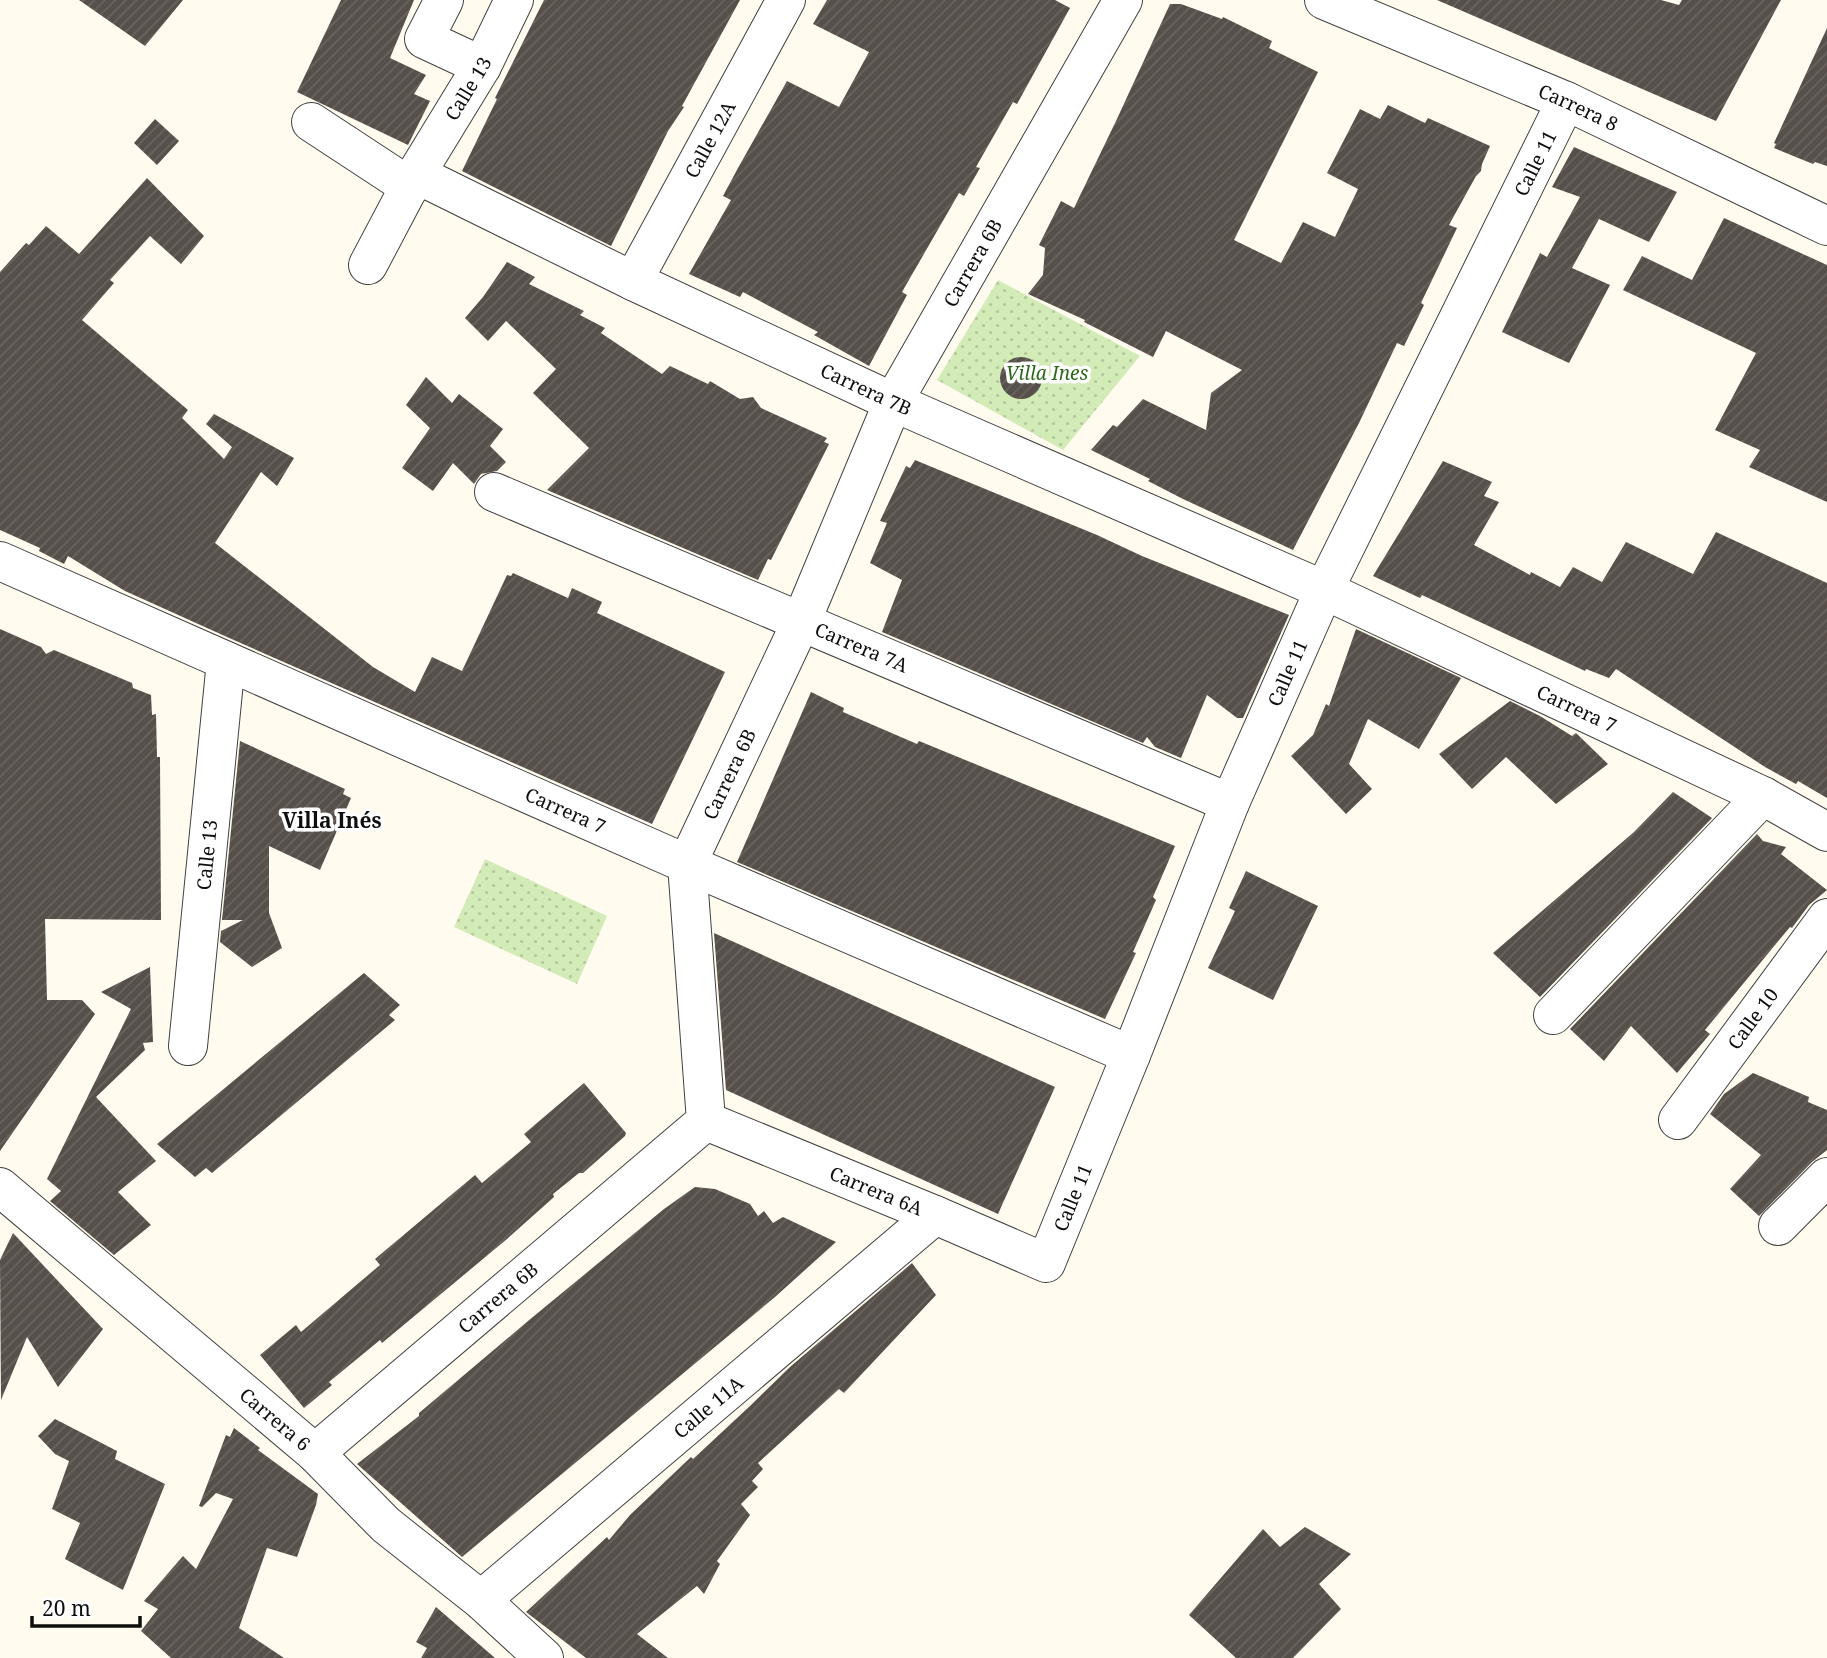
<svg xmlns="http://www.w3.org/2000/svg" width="1827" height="1658" font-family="'Noto Serif',serif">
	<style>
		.park { fill: url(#park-dots) }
		.building { fill: url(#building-hatch) }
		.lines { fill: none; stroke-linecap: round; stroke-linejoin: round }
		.minor-casing { stroke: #414141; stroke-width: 40 }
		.minor { stroke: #fff; stroke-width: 38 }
		.labels { text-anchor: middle; stroke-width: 7; stroke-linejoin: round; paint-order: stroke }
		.street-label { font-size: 19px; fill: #0e0e0e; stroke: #fff }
		.park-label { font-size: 19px; font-style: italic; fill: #2c681b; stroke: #fff }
		.neighbourhood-label { font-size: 21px; font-weight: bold; fill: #0e0e0e; stroke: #fff }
	</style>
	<defs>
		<pattern id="park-dots" width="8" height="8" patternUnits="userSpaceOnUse" patternTransform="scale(1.75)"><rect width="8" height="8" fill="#d2ebb7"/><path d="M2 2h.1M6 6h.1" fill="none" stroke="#b3c89c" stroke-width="1.8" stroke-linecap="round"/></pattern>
		<pattern id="building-hatch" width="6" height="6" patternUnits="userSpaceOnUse" patternTransform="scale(1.75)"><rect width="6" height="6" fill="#574f4a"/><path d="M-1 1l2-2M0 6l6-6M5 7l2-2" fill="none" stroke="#6a6460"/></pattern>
	</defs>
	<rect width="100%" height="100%" fill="#fffcef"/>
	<g class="park">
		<path d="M998,280L1140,356L1063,450L937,380Z"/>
		<path d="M485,859L607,916L577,984L454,927Z"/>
	</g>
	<g class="building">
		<path d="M79,0H183L145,46Z"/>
		<path d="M341,0H414L390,58L426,75L414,94L430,101L408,145L297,92Z"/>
		<path d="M544,0H740L682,106L684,107L668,131L611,246L462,171L497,99L495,98Z"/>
		<path d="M827,0H1055L1070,8L1017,104L1013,102L976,167L980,168L964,196L959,193L902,292L907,295L869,366L814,335L818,332L743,292L740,297L689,274L731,200L723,196L738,168L787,81L839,107L869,52L813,24Z"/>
		<path d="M1437,0H1661L1679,5L1682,0H1781L1716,121Z"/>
		<path d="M1170,4H1181L1222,19L1223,17L1272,41L1269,48L1318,72L1234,240L1281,263L1303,222L1335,237L1358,189L1327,173L1360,109L1380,119L1388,105L1425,123L1428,118L1490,146L1482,164L1481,171L1476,176L1449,225L1457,228L1421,303L1424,305L1404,346L1397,343L1359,423L1293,550L1183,499L1148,481L1150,479L1091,450L1113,425L1117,427L1143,399L1206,430L1211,393L1242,370L1166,331L1153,357L1084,322L1085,320L1028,294L1043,275L1045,248L1039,245L1061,201L1074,208L1116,121Z"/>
		<path d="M1827,28V166L1815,162L1813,164L1774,148L1776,144L1774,143Z"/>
		<path d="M155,119L179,141L157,165L134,143Z"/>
		<path d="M1574,147L1677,192L1649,242L1599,219L1572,268L1610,285L1569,363L1502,332L1540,253L1547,257L1580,197L1552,187Z"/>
		<path d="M147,178L204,236L181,264L150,236L110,280L114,283L82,320L188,410L182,418L224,459L232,447L206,424L214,414L294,458L277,486L261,472L215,543L373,667L415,692L432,657L462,671L507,575L511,576L513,573L568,598L572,588L589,596L602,602L597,613L725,672L652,824L227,637L125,591L68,556L64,564L39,551L40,548L0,530V272L26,243L29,245L46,226L79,254Z"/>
		<path d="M1724,218L1827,265V502L1749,467L1760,450L1715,430L1756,353L1623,290L1642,256L1692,280Z"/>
		<path d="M507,262L535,277L529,284L584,311L580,315L605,328L601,333L662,374L670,366L708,384L710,381L740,399L753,397L761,408L827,438L824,442L829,444L771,560L768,559L758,580L547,490L589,448L533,393L556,369L506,321L488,341L465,318L483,297Z"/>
		<circle cx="1021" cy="378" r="21"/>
		<path d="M426,377L452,403L459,394L503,429L490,446L506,462L497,471L481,474L474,484L453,463L433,491L402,468L430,428L406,405Z"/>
		<path d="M915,460L1097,535L1142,556L1289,615L1243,718H1237L1207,695L1181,758L1155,747L1147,737L1143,743L882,632L902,580L870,563L887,523L880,521L906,466L910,468Z"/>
		<path d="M1443,461L1492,482L1484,496L1499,502L1474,545L1530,575L1531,572L1560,587L1573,567L1602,582L1626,542L1693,574L1716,532L1827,583V798L1798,781L1796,784L1765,767L1616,669L1609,678L1586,669L1585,671L1422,595L1420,598L1373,576Z"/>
		<path d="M0,629L41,647L46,654L54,650L132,683L133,688L151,695L152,715L156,714L157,757H160L161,920L45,919L47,1000H82L95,1014L0,1151Z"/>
		<path d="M1356,629L1461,678L1419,749L1368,719L1349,764L1372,789L1346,814L1291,756L1313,735L1326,704L1329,706Z"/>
		<path d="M811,692L844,708L843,712L917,744L919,741L1175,846L1153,897L1156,900L1133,952L1136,953L1105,1019L737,862Z"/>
		<path d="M1510,701L1540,716L1572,736L1576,733L1608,764L1556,804L1506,757L1472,789L1439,754Z"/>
		<path d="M240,741L345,789L343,794L351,798L320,870L269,846V913L282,948L252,967L220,942L221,931L243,920H222Z"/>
		<path d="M1673,792L1712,818L1540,997L1493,953L1634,832Z"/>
		<path d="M1757,834L1763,841L1786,847L1781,854L1827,890L1809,905L1792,928L1790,927L1705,1030L1710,1034L1677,1073L1631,1026L1604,1061L1570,1029Z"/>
		<path d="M1246,871L1318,906L1273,1000L1208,968L1235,911L1229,908Z"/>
		<path d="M714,933L1055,1087L998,1214L726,1090Z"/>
		<path d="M150,967L153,1042L143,1043L145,1050L96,1097L156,1161L118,1192L151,1225L114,1255L50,1201L61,1191L47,1179L131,1009L101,992Z"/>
		<path d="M364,973L400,1005L389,1015L395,1020L212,1173L206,1168L195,1177L157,1144Z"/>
		<path d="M1753,1073L1809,1097L1808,1102L1827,1110V1150L1812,1162L1759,1216L1730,1189L1761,1155L1710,1114L1724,1094Z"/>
		<path d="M584,1083L626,1133L625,1136L583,1173H579L553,1194L554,1197L507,1239L382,1343L380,1340L329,1382L332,1385L304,1408L260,1355L296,1325L301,1332L380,1265L375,1259L475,1175L482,1183L531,1142L524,1134Z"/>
		<path d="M695,1187L715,1189L750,1204L758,1216L764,1211L773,1223L783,1217L836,1242L775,1297L462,1557L357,1464L419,1416V1413L528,1321L664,1209Z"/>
		<path d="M13,1233L103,1329L58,1387L27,1337L1,1400L0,1260Z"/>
		<path d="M912,1263L936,1295L844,1393L839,1389L758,1463L763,1469L752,1481L758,1487L741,1504L750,1515L717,1561L720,1564L704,1594L697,1586L637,1634L668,1658H586L526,1612L607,1537L609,1540L630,1515L691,1457L693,1459L750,1406L790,1367Z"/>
		<path d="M55,1419L117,1451L115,1459L165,1484L123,1590L65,1559L80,1523L52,1509L69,1461L55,1454L38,1436Z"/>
		<path d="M234,1428L260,1448L258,1450L318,1494L316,1505L297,1557L267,1548L239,1628L284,1658H171L141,1631L158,1609L144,1601L183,1556L196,1569L233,1499L216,1493L202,1507L199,1506L226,1435L230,1437Z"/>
		<path d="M1305,1527L1351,1554L1319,1584L1341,1609L1293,1658H1236L1189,1615L1263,1529L1280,1547Z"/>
		<path d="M436,1607L495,1658H421L427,1648L416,1642Z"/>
	</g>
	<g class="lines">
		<defs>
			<g id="minor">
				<path d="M444,0L424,39L482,66"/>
				<path id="s1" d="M1324,0L1566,101L1827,226"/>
				<path d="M311,122L410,187"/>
				<path id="s2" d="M416,174L633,281L893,402L1324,590L1763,796L1827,832"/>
				<path id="s3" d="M368,265L416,174L482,66L514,0"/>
				<path id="s4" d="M633,281L786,0"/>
				<path id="s5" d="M494,492L1230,803"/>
				<path id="s6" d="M0,561L687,864L1131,1055"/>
				<path d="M1553,1015L1763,796"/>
				<path id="s7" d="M188,1046L226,661"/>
				<path id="s8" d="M1678,1120L1827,918"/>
				<path id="s9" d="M706,1121L935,1215L1046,1263L1131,1055L1230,803L1324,590L1566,101"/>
				<path id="s10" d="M0,1187L315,1453L386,1525L481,1600L544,1658"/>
				<path d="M1778,1226L1827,1177"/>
				<path id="s11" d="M315,1453L706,1121L687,864L802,620L893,402L1123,0"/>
				<path id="s12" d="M481,1600L935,1215"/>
			</g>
		</defs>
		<use href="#minor" class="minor-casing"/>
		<use href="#minor" class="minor"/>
	</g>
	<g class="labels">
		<g class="street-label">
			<text dy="7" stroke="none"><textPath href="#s3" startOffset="203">Calle 13</textPath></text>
			<text dy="7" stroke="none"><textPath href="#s1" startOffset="276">Carrera 8</textPath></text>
			<text dy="7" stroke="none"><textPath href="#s4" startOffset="161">Calle 12A</textPath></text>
			<text dy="7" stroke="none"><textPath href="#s9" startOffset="1573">Calle 11</textPath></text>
			<text dy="7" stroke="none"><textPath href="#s11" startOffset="1437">Carrera 6B</textPath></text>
			<text dy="7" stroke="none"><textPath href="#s2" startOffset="499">Carrera 7B</textPath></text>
			<text dy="7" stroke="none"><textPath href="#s5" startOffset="399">Carrera 7A</textPath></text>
			<text dy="7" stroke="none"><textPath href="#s9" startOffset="1006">Calle 11</textPath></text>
			<text dy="7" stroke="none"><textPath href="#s2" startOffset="1278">Carrera 7</textPath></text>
			<text dy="7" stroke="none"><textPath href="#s11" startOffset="870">Carrera 6B</textPath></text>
			<text dy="7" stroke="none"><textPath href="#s6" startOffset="618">Carrera 7</textPath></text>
			<text dy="7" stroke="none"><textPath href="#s7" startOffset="192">Calle 13</textPath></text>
			<text dy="7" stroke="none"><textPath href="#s8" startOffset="126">Calle 10</textPath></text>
			<text dy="7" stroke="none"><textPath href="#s9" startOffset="184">Carrera 6A</textPath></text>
			<text dy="7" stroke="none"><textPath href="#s9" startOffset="439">Calle 11</textPath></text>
			<text dy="7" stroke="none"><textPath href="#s11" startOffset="240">Carrera 6B</textPath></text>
			<text dy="7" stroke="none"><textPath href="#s12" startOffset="298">Calle 11A</textPath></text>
			<text dy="7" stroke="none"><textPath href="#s10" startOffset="360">Carrera 6</textPath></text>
		</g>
		<g class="park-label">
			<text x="1047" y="380">Villa Ines</text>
		</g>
		<g class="neighbourhood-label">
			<text x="332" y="828">Villa Inés</text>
		</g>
	</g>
	<path d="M32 1616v10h108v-10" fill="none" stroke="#0e0e0e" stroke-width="3.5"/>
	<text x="42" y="1616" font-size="21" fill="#0e0e0e" stroke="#ffffff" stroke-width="5" paint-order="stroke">20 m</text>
</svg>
